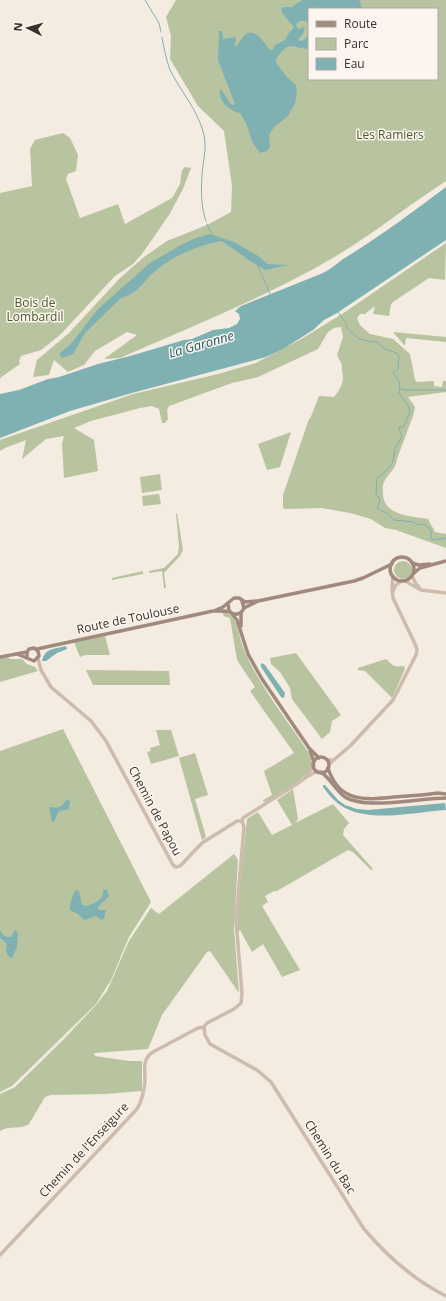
<svg xmlns="http://www.w3.org/2000/svg" width="446" height="1301" font-family="'Open Sans',sans-serif">
	<style>
		.green { fill: #b8c4a0; fill-rule: evenodd }
		.water { fill: #7fb0b2 }
		.lines { fill: none; stroke-linecap: round; stroke-linejoin: round }
		.stream { stroke: #7fb0b2; stroke-width: 1 }
		.tertiary { stroke: #cdbbac; stroke-width: 3.5 }
		.secondary { stroke: #a18a7d; stroke-width: 3.5 }
		.labels { text-anchor: middle; stroke-width: 3; stroke-linejoin: round; paint-order: stroke }
		.park-label { font-size: 12px; fill: #4a5a2e; stroke: #fbf5ee }
		.street-label { font-size: 12px; fill: #3b302b; stroke: #fbf5ee }
		.water-label { font-size: 13px; font-style: italic; fill: #1f5a5e; stroke: #fbf5ee }
	</style>
	<rect width="100%" height="100%" fill="#f4ebe1"/>
	<g class="green">
		<path d="M176,0H446V181C407,206 371,236 331,259C264,298 191,327 120,358L104,359L137,335L127,332L95,351L84,365L68,372L54,360L49,375L33,377L37,360L69,333L120,278L144,257L167,241L207,225L231,212L232,186L224,131L198,106L170,59L171,36L166,17ZM309,9H437V79H309Z"/>
		<path d="M63,133L70,138L78,155L76,171L68,174L66,179L80,218L118,204L125,224L172,198L180,184L182,170L185,167L191,168L183,189L169,215L142,254L133,264L115,276L60,335L41,350L21,356L19,361L20,364L0,378V193L32,186L30,149L35,140Z"/>
		<path d="M446,243L445,280L429,278L393,302L391,304L389,316L373,314L375,306L365,314H360L357,318L360,325L370,334L393,339L410,354L415,380L417,382L434,381V386L442,387L443,381H446V392L408,397L415,407L414,413L397,459C396,470 388,473 384,482C382,485 383,491 383,495C385,516 411,516 428,519L435,532L446,534V548L396,530L385,528L371,519L350,513L322,508L284,509L283,507V495L309,419H310L319,396L334,397C338,392 343,385 343,378C343,373 341,370 342,365L337,355L343,337L341,327L334,328L328,332L318,349L258,377L232,383L169,406L167,410L168,419L165,423H162L159,409L152,406L140,408L91,421L74,428L94,440L98,471L64,478L62,444L64,436L46,439L22,459L26,440L5,448L0,451V440L133,394L218,374L256,363L303,338L342,314Z"/>
		<path d="M393,332L446,337V342L406,338L405,346Z"/>
		<path d="M291,432L280,467L267,470L258,444Z"/>
		<path d="M160,474L162,490L142,493L140,477Z"/>
		<path d="M159,494L161,504L143,506L142,496Z"/>
		<path d="M177,513L183,550L180,556L164,573L166,588H164L162,571L149,573V571L164,568L178,554L179,546L176,514Z"/>
		<circle cx="403" cy="570" r="9"/>
		<path d="M143,571V574L112,580V578Z"/>
		<path d="M222,612C239,614 238,635 243,647C258,685 286,718 308,752C310,757 313,761 311,767C307,779 277,795 266,802L262,801L272,795L264,771L294,753L250,691L255,687L237,660L230,618L224,616Z"/>
		<path d="M105,636L110,655H85L80,657L74,642Z"/>
		<path d="M296,653L341,715L332,721L330,732L322,739L292,699L290,688L280,672L271,664L270,658Z"/>
		<path d="M5,657L9,658L10,659H22L27,664L35,667L38,671L0,682V658Z"/>
		<path d="M386,659C395,667 393,667 404,666L405,669L392,698L365,671L358,670V668Z"/>
		<path d="M86,670L169,671L170,685H93Z"/>
		<path d="M63,729L151,902L129,937L111,980L96,1004L12,1086L0,1092V751Z"/>
		<path d="M156,730H171L179,756L151,764L147,752L151,751L150,748L160,745Z"/>
		<path d="M195,753L208,795L195,799L206,837L202,840L179,758Z"/>
		<path d="M293,789L298,819L295,823L333,804L349,823L344,829L343,835L373,869L371,870L353,852L348,850L277,891H274L265,896L268,902L262,906L300,970L282,977L263,944L252,952L240,930L238,932V904L247,819L258,812L272,835L292,825L277,800Z"/>
		<path d="M234,854L238,860L234,929L239,993L210,951L207,952L162,1015L148,1049L94,1053L95,1056L129,1061H142V1091L105,1094L51,1095L45,1097L29,1124C21,1130 9,1125 0,1131V1094L15,1087L63,1040L96,1005L107,991L129,941L151,908L159,914Z"/>
	</g>
	<g class="water">
		<path d="M302,0H359L361,4L362,9H323L319,7L314,9H309V23C306,21 301,20 297,23L296,26L299,29L303,27L305,28L303,34L299,38V41C304,42 308,36 309,31C309,38 308,43 307,49C294,48 289,41 280,54C277,57 276,58 276,63L287,77L296,85L297,93L295,103L288,116L274,127L269,135L270,147L267,151L260,153L252,142L247,125L240,113C229,111 218,101 220,89H221L230,103L233,105L235,104L218,60L219,31H222L223,39L235,37L236,40L234,46H235C240,44 240,40 244,36C253,25 264,42 269,49L272,50L275,45L285,40L288,34L294,27L282,13L281,9L284,7H292Z"/>
		<path d="M446,187V240L337,313L324,320L313,330L283,349L266,357L132,393L70,411L0,438V394L19,390L48,379L59,377L98,364L130,356L184,340L192,339L213,330L229,328L237,324L240,319L239,314L235,311L241,306L323,273C333,268 339,261 348,256C382,235 414,211 446,187Z"/>
		<path d="M210,234L234,242L260,257L267,264L288,265L265,270L250,261L222,241C200,245 177,254 159,268C145,278 139,294 121,298L85,333L73,354L62,358L59,354L71,344L98,309L150,263L181,245L196,238Z"/>
		<path d="M66,646L67,649L57,653L46,661H42C45,648 54,649 66,646Z"/>
		<path d="M262,663L265,665L285,693L284,698L281,697L261,667V664Z"/>
		<path d="M323,785H325L338,800L345,805L357,809L368,810L445,803L446,810C414,812 368,824 340,805C333,800 328,794 323,787Z"/>
		<path d="M68,799L70,802L69,809L59,811L54,822H52L49,807C53,807 57,809 61,806C65,804 64,801 68,799Z"/>
		<path d="M75,890L79,891L82,905L87,906C95,903 104,900 103,890H107L109,896L97,908L99,910H106L104,919L101,920L96,916L84,920L78,914L70,910V904Z"/>
		<path d="M0,930C2,935 6,938 11,937L15,930L18,933L17,947L12,958L8,956L6,950L7,944L0,938Z"/>
	</g>
	<g class="lines">
		<g class="stream">
			<path d="M145,0L159,23L161,32"/>
			<path d="M162,37C164,48 166,59 170,70C181,92 198,110 204,135C207,149 203,161 202,175C201,189 201,208 206,221"/>
			<path d="M207,224L212,234"/>
			<path d="M258,266L270,294"/>
			<path d="M338,312L347,325V328L359,339L372,342L376,341L385,349L397,353L399,358L398,369L393,373C399,380 401,384 399,393L408,406L410,411L404,426L399,428L402,437L395,448L393,462L383,474L377,478L376,494L380,500L377,509L387,513L394,520L413,522L419,525L424,524L431,530V539L433,540L446,538"/>
			<path d="M401,389L406,390H446"/>
		</g>
		<g class="tertiary">
			<path d="M412,576L416,584L419,587"/>
			<path d="M405,581L421,590L446,593"/>
			<path d="M393,591L395,586L401,581"/>
			<path d="M38,659L41,670L51,687L91,721L106,741L173,865L176,867L180,866L202,843L237,821H242"/>
			<path d="M327,760H333"/>
			<path d="M329,764L350,746L393,700L416,655L417,650L416,646L393,598L392,588L393,576"/>
			<path d="M306,777L318,771"/>
			<path d="M242,821L243,818L300,782L305,778L314,765"/>
			<path d="M204,1027L205,1035L210,1044L257,1070L271,1082L364,1229C387,1256 414,1280 446,1296"/>
			<path d="M0,1255L137,1109C142,1101 144,1091 145,1081C145,1069 142,1059 153,1052L198,1028L204,1027L207,1023L234,1009L241,1003L242,993L236,921L244,827L242,821"/>
		</g>
		<g class="secondary">
			<circle cx="402" cy="569" r="12"/>
			<path d="M412,563L419,565L430,564"/>
			<path d="M414,573L420,568L446,561"/>
			<path d="M228,603L229,611C234,616 241,615 244,608L242,601"/>
			<path d="M244,608L258,601L354,581L363,578L392,564"/>
			<path d="M216,610L223,607L234,598H239L245,602L257,601"/>
			<path d="M232,614L237,620L248,654L262,679L309,748L319,758"/>
			<path d="M241,626V613"/>
			<path d="M37,649L213,611H224L230,612"/>
			<path d="M17,654L34,661L39,656L38,651L34,648L29,649L27,652V658"/>
			<path d="M0,657L27,652"/>
			<path d="M310,751L314,762"/>
			<circle cx="321" cy="765" r="8"/>
			<path d="M328,768C339,803 365,800 395,797C409,796 424,795 438,793L446,794"/>
			<path d="M321,772C331,779 335,790 345,797C365,810 420,798 446,798"/>
		</g>
	</g>
	<g class="labels">
		<g class="park-label">
			<text x="390" y="139">Les Ramiers</text>
			<text x="35" y="307">Bois de<tspan x="35" dy="14">Lombardil</tspan></text>
		</g>
		<g class="street-label">
			<text transform="translate(128 619) rotate(-12)" y="4">Route de Toulouse</text>
			<text transform="translate(155 811) rotate(62)" y="4">Chemin de Papou</text>
			<text transform="translate(84 1150) rotate(-47)" y="4">Chemin de l'Enseigure</text>
			<text transform="translate(330 1157) rotate(58)" y="4">Chemin du Bac</text>
		</g>
		<g class="water-label">
			<text transform="translate(201 344) rotate(-16)" y="5">La Garonne</text>
		</g>
	</g>
	<rect x="308" y="8" width="130" height="72" fill="#fbf5ee" stroke="#aea6a0"/>
	<rect x="316" y="21" width="20" height="6" fill="#a18a7d" stroke="#aea6a0"/>
	<text x="344" y="28" font-size="12" fill="#3b302b">Route</text>
	<rect x="316" y="38" width="20" height="12" fill="#b8c4a0" stroke="#aea6a0"/>
	<text x="344" y="48" font-size="12" fill="#3b302b">Parc</text>
	<rect x="316" y="58" width="20" height="12" fill="#7fb0b2" stroke="#aea6a0"/>
	<text x="344" y="68" font-size="12" fill="#3b302b">Eau</text>
	<g transform="translate(28 28) rotate(276)" stroke="#fbf5ee" stroke-width="3" paint-order="stroke">
	<path d="M0-3L7 15L0 10L-7 15Z" fill="#3b302b"/>
	<text y="-6" font-size="11" font-weight="bold" text-anchor="middle" fill="#3b302b">N</text>
	</g>
</svg>
